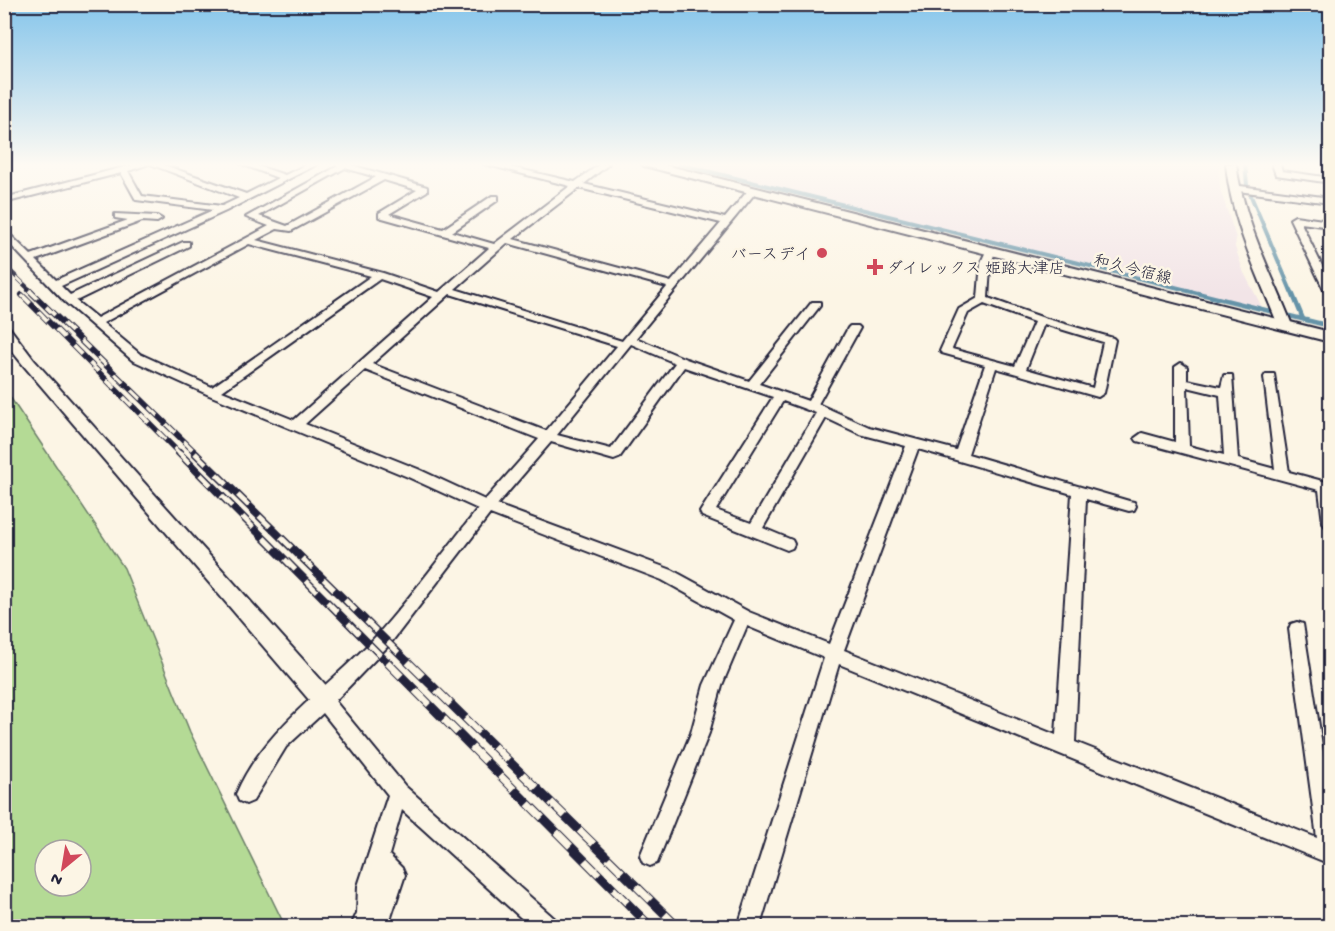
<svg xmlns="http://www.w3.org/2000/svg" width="1335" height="931" font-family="'Gochi Hand','Klee One',sans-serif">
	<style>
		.built { fill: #f2e4e7 }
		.green { fill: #b4da95; stroke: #6b7e68; stroke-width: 1.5; fill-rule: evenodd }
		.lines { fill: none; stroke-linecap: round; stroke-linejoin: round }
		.stream-far1 { stroke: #6593a8; stroke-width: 4 }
		.stream { stroke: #6593a8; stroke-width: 4.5 }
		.minor-casing { stroke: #22223b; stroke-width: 4 }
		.tertiary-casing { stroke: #22223b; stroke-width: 4 }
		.secondary-casing { stroke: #22223b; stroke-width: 4 }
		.minor { fill: #fcf5e5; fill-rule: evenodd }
		.tertiary { fill: #fcf5e5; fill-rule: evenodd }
		.secondary { fill: #fcf5e5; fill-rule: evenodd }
		.rail-far3-casing { stroke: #22223b; stroke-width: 4.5 }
		.rail-far2-casing { stroke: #22223b; stroke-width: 6 }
		.rail-far1-casing { stroke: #22223b; stroke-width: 8 }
		.rail-casing { stroke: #22223b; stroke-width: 9 }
		.rail-far3 { stroke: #fcf5e5; stroke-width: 3; stroke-dasharray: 9; stroke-linecap: butt }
		.rail-far2 { stroke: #fcf5e5; stroke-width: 4; stroke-dasharray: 12; stroke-linecap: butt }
		.rail-far1 { stroke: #fcf5e5; stroke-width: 5; stroke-dasharray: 15; stroke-linecap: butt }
		.rail { stroke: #fcf5e5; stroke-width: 7; stroke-dasharray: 20; stroke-linecap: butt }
		.poi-dot { fill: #d1495b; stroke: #fcf5e5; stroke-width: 2 }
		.labels { text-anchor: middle; stroke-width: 5; stroke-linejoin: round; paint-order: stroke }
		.far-poi-label { font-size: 16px; fill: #22223b; stroke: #fcf5e5; text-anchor: end }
		.far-street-label { font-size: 16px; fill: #22223b; stroke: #fcf5e5 }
	</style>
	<rect width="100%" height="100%" fill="#fcf5e5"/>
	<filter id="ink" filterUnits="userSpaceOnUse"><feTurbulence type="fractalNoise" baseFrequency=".0167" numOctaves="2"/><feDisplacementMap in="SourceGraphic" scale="12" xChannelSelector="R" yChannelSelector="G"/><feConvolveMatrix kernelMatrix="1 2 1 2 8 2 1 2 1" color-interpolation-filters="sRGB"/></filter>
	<g filter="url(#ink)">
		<path class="built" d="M673,164H1219L1220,189L1236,238L1235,247L1244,273L1262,307L1253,308Z"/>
		<path class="green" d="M4,388L124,568L190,732L285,926H5ZM45,850H81V886H45Z"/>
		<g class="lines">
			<g class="stream-far1">
				<path d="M679,164L1191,291"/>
				<path d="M1245,164L1247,185"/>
				<path d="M1251,196L1291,291"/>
			</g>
			<g class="stream">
				<path d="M1185,290L1330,326"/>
				<path d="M1291,290L1303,319"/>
			</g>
			<defs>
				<g id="minor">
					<path d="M136,164H149L128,171L142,196L222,206L239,198L150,164H161L246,194L278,178L241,164H252L285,175L308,164H318L226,211L61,286L70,295L183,242H189V246L76,301L97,318L269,226L246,217L338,166L336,164H348L427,187V191L389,214L443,229L492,196H498V200L452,232L494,244L570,186L484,164H498L575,182L600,164H609L584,184L725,218L750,188H756V192L636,338L686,359L749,381L812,302H820V306L759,384L808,401L848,328L850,326H858L860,328L818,404L869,427L956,450L985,365L942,353L940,351L959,309L978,298L981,262L987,249H993L995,251L990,268L988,298L1044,318L1113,338L1115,340L1104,393L1098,397L996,368L968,454L1129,501L1134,502L1136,506L1134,510L1129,511L1086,499L1075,742L1317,838L1289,629L1291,624L1297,622L1303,624L1330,796V864L839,664L760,926H738L824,658L747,626L722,685L709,733L657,863L650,866L643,863L640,856L691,733L704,685L734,620L662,580L490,514L390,644L335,701L405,786L554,918L557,926H530L402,810L389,855L402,868L405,875L388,926H351L357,913L358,886L388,795L323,713L286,747L253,801L246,804L239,801L236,794C264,728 331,686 378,634C413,595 445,550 478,509L408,477L209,395L132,360L65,302L4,238V229L31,255L128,220L115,218V214L157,216L162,219L157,222L142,221L36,260L56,280L213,210L136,200L121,173L4,203V198ZM345,168L376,177L287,226L259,216ZM384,180L417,190L379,213V217L489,248L439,292L383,273L256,240L277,229L291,231ZM579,188L721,223L671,282L513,239ZM507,243L667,287L622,341L455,289ZM249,244L371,276L212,387L140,354L103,323ZM380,279L433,297L294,420L222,391ZM450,294L617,346L546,431L372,364ZM984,304L1034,322L1015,366L952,349L968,313ZM1044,324L1103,342L1093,388L1026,369ZM631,344L675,363L611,449L557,435ZM684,367L773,397L700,512L702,516L787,550L792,548L794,544L792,540L763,528L826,418L860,434L906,446L829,644L749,612L672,570L497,505L551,442L614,460L619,458ZM365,370L539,439L485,500L418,469L305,424ZM783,401L816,413L751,523L716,510ZM918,449L1072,494L1056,735L844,650Z"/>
					<path d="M1272,164H1280L1282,171L1324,177L1326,165L1330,164V187H1327L1324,182L1276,175Z"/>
					<path d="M1233,185L1330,198V203L1230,190V186Z"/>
					<path d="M1295,216L1330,221V227L1301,223L1330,282V295L1325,292L1290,219Z"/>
					<path d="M1181,363L1187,367V380L1221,387L1224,375H1232L1238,459L1275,469L1264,377L1266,374H1274L1289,472L1330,483V527L1325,526L1323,522L1319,490L1137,441L1135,438L1142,433L1175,442V367ZM1187,387L1220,395L1224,455L1189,446Z"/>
				</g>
				<g id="tertiary">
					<path d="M1226,164H1236C1244,222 1271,272 1292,325L1290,328L1285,329L1278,325C1257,272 1231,221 1226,164Z"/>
					<path d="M4,326L9,327L34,360L332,692L336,700L332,708L324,711L316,708L24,366L4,341Z"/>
				</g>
				<path id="secondary" d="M642,164H661L1330,332V342L644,166Z"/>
			</defs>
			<use href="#minor" class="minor-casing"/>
			<use href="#tertiary" class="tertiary-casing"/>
			<use href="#secondary" class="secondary-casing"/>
			<use href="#minor" class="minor"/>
			<use href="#tertiary" class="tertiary"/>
			<use href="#secondary" class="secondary"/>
			<defs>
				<path id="rail-far3" d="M4,265L31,291"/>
				<g id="rail-far2">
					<path d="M29,290L197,454"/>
					<path d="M22,295L180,454"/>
				</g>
				<g id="rail-far1">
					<path d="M179,453L388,663"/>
					<path d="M195,453L409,663"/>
				</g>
				<g id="rail">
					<path d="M387,662L650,926"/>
					<path d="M408,662L677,926"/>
				</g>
			</defs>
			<use href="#rail-far3" class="rail-far3-casing"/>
			<use href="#rail-far2" class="rail-far2-casing"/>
			<use href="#rail-far1" class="rail-far1-casing"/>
			<use href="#rail" class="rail-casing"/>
			<use href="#rail-far3" class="rail-far3"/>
			<use href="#rail-far2" class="rail-far2"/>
			<use href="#rail-far1" class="rail-far1"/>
			<use href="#rail" class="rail"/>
		</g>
	</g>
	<linearGradient id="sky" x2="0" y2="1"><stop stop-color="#85c5eb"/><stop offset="0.56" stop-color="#fefaf3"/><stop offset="1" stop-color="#fefaf3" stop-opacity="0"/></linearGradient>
	<rect width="1335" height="294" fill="url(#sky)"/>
	<g class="poi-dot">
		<circle cx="822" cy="253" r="6"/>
		<path d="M872 258h6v6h6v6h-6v6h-6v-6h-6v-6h6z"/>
	</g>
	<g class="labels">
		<g class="far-poi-label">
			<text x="810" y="259">バースデイ</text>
			<text x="887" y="273" text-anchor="start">ダイレックス 姫路大津店</text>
		</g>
		<g class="far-street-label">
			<text transform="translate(1133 268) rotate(14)" y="6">和久今宿線</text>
		</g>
	</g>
	<rect width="1335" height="931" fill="none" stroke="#fcf5e5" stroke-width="24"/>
	<rect x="12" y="12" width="1311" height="907" fill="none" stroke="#22223b" stroke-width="2" filter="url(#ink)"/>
	<g transform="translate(63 868) rotate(210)"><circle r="28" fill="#fcf5e5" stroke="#a5a1a1" stroke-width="1.5"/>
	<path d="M0-4.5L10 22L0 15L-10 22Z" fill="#d1495b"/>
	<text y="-9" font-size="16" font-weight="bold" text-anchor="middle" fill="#22223b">N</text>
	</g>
</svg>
